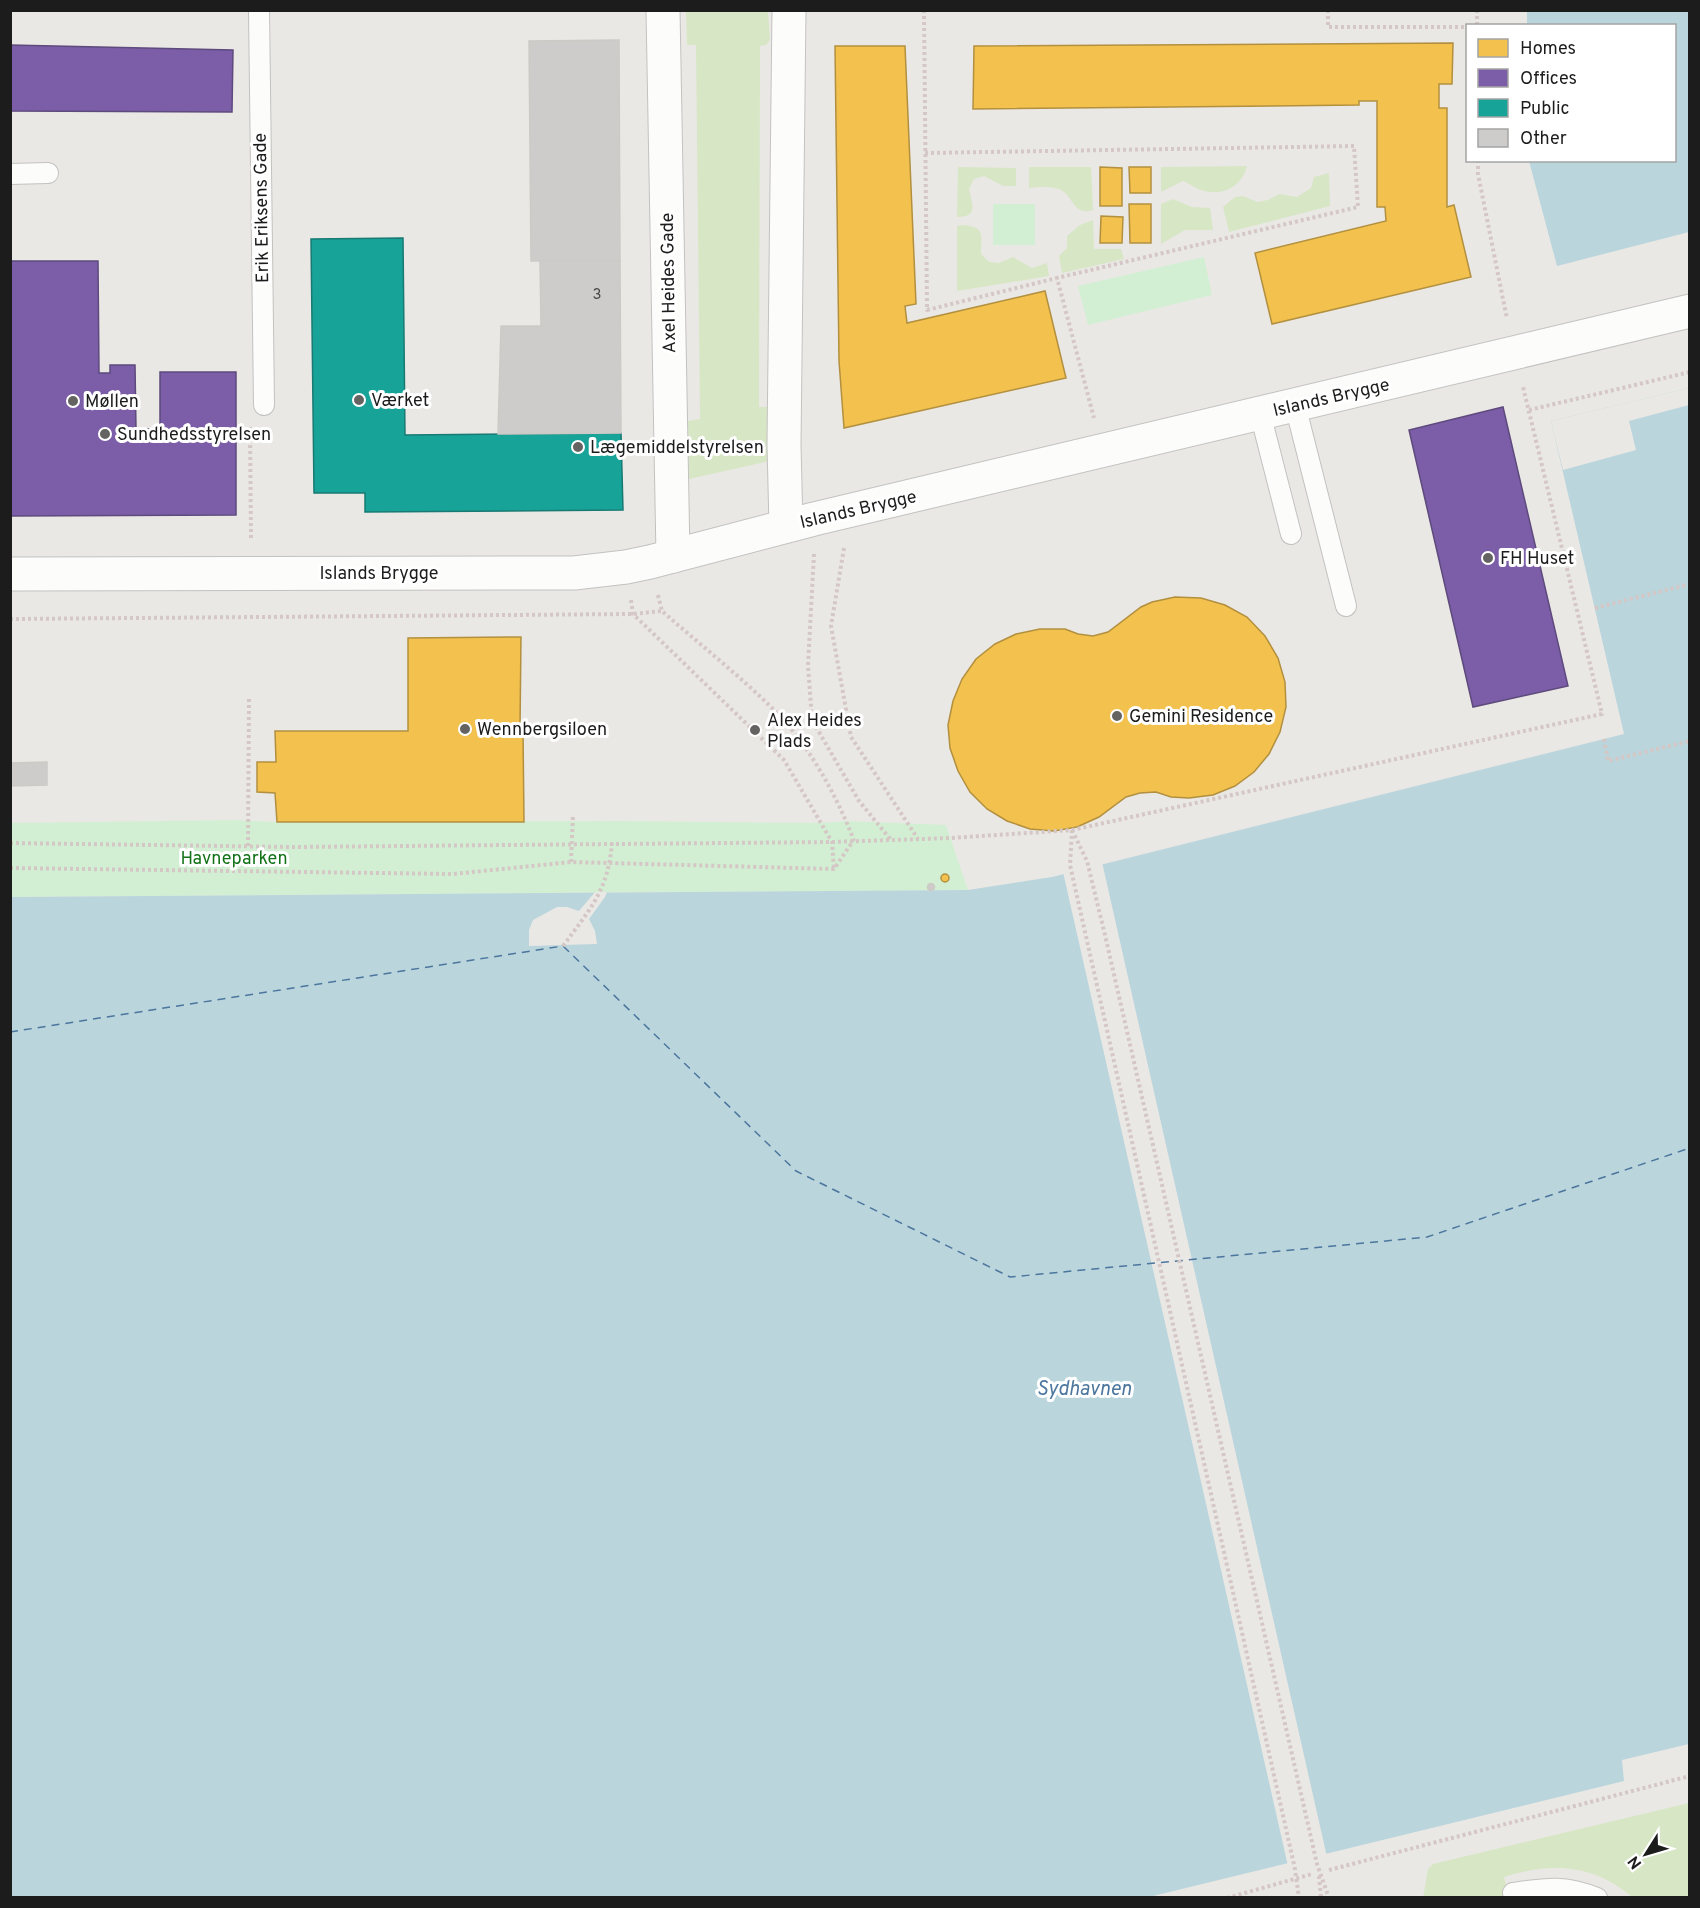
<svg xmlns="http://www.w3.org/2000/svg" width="1700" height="1908" font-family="Overpass,sans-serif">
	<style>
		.grass { fill: #d7e6c5 }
		.park { fill: #d3efd3 }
		.water { fill: #bad5dc }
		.pier { fill: #eae8e5 }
		.homes { fill: #f2c14e; stroke: #b2903f; stroke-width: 1.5 }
		.offices { fill: #7b5ea7; stroke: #5e4a7d; stroke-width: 1.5 }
		.public { fill: #17a398; stroke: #187a73; stroke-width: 1.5 }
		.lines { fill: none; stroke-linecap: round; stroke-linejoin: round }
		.ferry { stroke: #4c769e; stroke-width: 1.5; stroke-dasharray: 8 6; stroke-linecap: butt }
		.building { fill: #ceccca; stroke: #cdcac6; stroke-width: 1.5 }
		.service-casing { stroke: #c3c2c1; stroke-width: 22 }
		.minor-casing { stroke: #c3c2c1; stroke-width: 35 }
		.path { stroke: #d4c7c5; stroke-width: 4; stroke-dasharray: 3 3; stroke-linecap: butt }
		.service { stroke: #fcfcfb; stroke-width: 20 }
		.minor { stroke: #fcfcfb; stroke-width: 33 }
		.poi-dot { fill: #646362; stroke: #fff; stroke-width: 2 }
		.labels { text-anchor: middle; stroke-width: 6; stroke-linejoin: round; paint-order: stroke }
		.number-label { font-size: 15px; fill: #484848 }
		.street-label { font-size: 18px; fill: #1c1c1c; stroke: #fff }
		.poi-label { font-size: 18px; fill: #1c1c1c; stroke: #fff; text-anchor: start }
		.park-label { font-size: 18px; fill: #127218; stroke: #fff }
		.water-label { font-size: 20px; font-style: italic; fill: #4c769e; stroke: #fff }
	</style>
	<rect width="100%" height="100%" fill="#eae8e5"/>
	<g class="grass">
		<path d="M686,11H768L770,40L766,45L760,46L759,407H771L769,461L689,479L688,421L700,419L696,45H687Z"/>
		<path d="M1247,166C1242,187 1222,197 1201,190C1194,188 1189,183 1183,181L1161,192V167Z"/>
		<path d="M958,167L1016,168V186H1003L984,176L974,179L969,189C972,204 979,217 957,217Z"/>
		<path d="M1029,167H1091L1093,210C1073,217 1073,194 1059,189C1050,186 1038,187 1029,188Z"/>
		<path d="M1329,173L1330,206L1229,232L1223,207L1235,197L1243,196L1257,202L1268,200L1279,194L1297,197L1311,188L1314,177Z"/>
		<path d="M1173,199L1192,207L1210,208L1213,230H1185L1161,244V204Z"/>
		<path d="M1093,220L1094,249H1121L1124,259L1062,273L1059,256L1067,248V236L1080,225Z"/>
		<path d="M962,225C988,227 980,236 981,254L989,262L999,263L1013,257L1032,268L1047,263L1049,276L957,291V226Z"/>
		<path d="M1689,1803V1897H1632C1593,1864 1552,1862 1504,1877L1509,1897L1423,1898L1428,1869L1433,1864Z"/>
	</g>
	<g class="park">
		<rect x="993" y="204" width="42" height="41"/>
		<path d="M1204,257L1212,295L1088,325L1078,286Z"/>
		<path d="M236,820L277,822L624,821L821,823L846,821L946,825L968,890L11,897L10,823Z"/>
	</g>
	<g class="water">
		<path d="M1527,11H1689V232L1557,266L1529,161L1674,160V26L1527,25Z"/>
		<path d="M1689,388V1744L1622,1760L1624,1781L1149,1897H11L10,897L968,890L1052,877L1624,734L1551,421Z"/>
	</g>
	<g class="pier">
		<path d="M1689,388V405L1629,421L1636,450L1563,470L1551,421Z"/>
		<path d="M1102,862L1327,1857L1288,1866L1063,872Z"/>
		<path d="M595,892H607L605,897L589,919L595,931L597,944L529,946V930L533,920L557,907H567L579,911Z"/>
	</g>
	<g class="homes">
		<path d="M1453,43L1452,84H1439V108H1447V207L1454,205L1471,277L1272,324L1255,253L1386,221L1385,207H1377V101H1359V105L973,109L974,46Z"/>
		<path d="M835,46H905L916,304L905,306L907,323L1045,291L1066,378L844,428L839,361Z"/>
		<path d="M1100,167L1122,168V206H1100Z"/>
		<path d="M1129,167H1151V193H1130Z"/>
		<path d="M1129,204H1151V243H1130Z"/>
		<path d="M1101,216L1123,217L1122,243H1100Z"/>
		<path d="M1175,597L1201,598L1225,605L1247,617L1265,636L1278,658L1285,682L1286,707L1280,732L1269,754L1254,772L1235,786L1213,795L1189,798L1171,797L1156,792L1140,793L1126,797L1099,817L1077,827L1054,831L1030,829L1007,821L987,809L970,792L958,771L950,748L948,725L953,701L962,679L976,659L995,644L1016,634L1040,629H1065L1078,634L1093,636L1108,632L1141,607L1152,602Z"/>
		<path d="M521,637L520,728L523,731L524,822H277L275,793L257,792V762H276L275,731H408V638Z"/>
		<circle cx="945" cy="878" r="4"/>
	</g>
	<g class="offices">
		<path d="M10,45L233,50L232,112L10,111Z"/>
		<path d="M10,261H98L99,373H110V365H135L136,429H160V372H236V515L10,516Z"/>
		<path d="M1503,407L1568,686L1473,707L1409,430Z"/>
	</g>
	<path class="public" d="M403,238L405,435L621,433L623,510L365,512V493H314L311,239Z"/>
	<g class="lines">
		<path class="ferry" d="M10,1032L563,946L796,1171L1010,1277L1427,1237L1690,1148"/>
	</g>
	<g class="building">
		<path d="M619,40L620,261H531L529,41Z"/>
		<path d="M540,261H620L621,433L498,434L501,326H541Z"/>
		<path d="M47,762V785L10,786V763Z"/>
		<circle cx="931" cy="887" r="3.5"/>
	</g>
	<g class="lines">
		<defs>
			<g id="service">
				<path d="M259,10L264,405"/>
				<path d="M10,174L48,173"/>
				<path d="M1295,405L1346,606"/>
				<path d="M1260,413L1291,534"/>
				<path d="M1513,1893C1547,1888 1564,1885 1597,1898"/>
			</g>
			<g id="minor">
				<path d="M663,10L673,556"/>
				<path d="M786,526L784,445L789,10"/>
				<path d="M10,574L574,573L626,567L650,562L814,519L1690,311"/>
			</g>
		</defs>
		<use href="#service" class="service-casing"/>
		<use href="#minor" class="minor-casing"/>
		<g class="path">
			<path d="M924,10L927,310L1057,278L1094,418"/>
			<path d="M1328,10V27H1468"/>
			<path d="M1477,10V26"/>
			<path d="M925,153L1354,146L1358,207L1057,278"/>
			<path d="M1478,160V174L1507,319"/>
			<path d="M1529,410L1690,372"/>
			<path d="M250,427L251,539"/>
			<path d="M844,548L831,626L851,737L918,839"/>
			<path d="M814,554L808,665L812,720L859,801L891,840"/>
			<path d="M658,595L662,611C697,642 735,672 769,705C806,740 836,793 854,841"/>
			<path d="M631,600L633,614L784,760L832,842L834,869"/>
			<path d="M1595,608L1690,584"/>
			<path d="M10,619L633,614L662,611"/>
			<path d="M1604,739L1608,761L1690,741"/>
			<path d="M1072,830L1087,861L1105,935L1317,1864L1329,1898"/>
			<path d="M1072,830L1070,865L1295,1869L1299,1898"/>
			<path d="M10,843L294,847L832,842L951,838L1072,830L1602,714L1523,387"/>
			<path d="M248,846L249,698"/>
			<path d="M571,862L573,814"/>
			<path d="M10,868L453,874L571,862L834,869L853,841"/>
			<path d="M563,946C590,909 608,891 612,843"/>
			<path d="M1329,1870L1690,1776"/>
			<path d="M1319,1876L1321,1898"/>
			<path d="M1227,1898L1312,1874"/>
		</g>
		<use href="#service" class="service"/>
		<use href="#minor" class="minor"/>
	</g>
	<g class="poi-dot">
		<circle cx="359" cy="400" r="6"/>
		<circle cx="73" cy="401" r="6"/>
		<circle cx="105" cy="434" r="6"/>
		<circle cx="578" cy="447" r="6"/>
		<circle cx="1488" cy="558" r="6"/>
		<circle cx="1117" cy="716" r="6"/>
		<circle cx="465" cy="729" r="6"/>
		<circle cx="755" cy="730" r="6"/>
	</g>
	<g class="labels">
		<g class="number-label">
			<text x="597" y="299">3</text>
		</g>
		<g class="street-label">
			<text transform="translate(261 208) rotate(-91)" y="6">Erik Eriksens Gade</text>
			<text transform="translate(668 283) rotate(-91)" y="6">Axel Heides Gade</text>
			<text transform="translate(1331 397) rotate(-13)" y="6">Islands Brygge</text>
			<text transform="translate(858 509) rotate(-13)" y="6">Islands Brygge</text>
			<text x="379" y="579">Islands Brygge</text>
		</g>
		<g class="poi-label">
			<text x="371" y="406">Værket</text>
			<text x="85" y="407">Møllen</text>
			<text x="117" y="440">Sundhedsstyrelsen</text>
			<text x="590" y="453">Lægemiddelstyrelsen</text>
			<text x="1500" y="564">FH Huset</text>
			<text x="1129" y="722">Gemini Residence</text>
			<text x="767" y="726">Alex Heides<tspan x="767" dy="21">Plads</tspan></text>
			<text x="477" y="735">Wennbergsiloen</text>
		</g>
		<g class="park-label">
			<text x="234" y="864">Havneparken</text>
		</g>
		<g class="water-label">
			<text x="1084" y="1395">Sydhavnen</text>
		</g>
	</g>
	<rect width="1700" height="1908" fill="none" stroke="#1c1c1c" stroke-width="24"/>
	<rect x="1466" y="24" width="210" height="138" fill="#ffffff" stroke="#a4a4a4" stroke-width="1.5"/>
	<rect x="1478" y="39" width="30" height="18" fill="#f2c14e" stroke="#a4a4a4" stroke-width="1.5"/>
	<text x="1520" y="54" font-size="18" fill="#1c1c1c">Homes</text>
	<rect x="1478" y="69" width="30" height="18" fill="#7b5ea7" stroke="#a4a4a4" stroke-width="1.5"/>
	<text x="1520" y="84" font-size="18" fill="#1c1c1c">Offices</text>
	<rect x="1478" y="99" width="30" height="18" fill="#17a398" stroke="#a4a4a4" stroke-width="1.5"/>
	<text x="1520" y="114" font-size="18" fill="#1c1c1c">Public</text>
	<rect x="1478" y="129" width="30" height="18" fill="#ceccca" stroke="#a4a4a4" stroke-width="1.5"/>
	<text x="1520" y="144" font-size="18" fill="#1c1c1c">Other</text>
	<g transform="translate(1646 1854) rotate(233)" stroke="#ffffff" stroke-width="4.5" paint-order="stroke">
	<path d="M0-4.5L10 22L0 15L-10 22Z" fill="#1c1c1c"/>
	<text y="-9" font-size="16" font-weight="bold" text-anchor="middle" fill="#1c1c1c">N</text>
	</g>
</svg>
